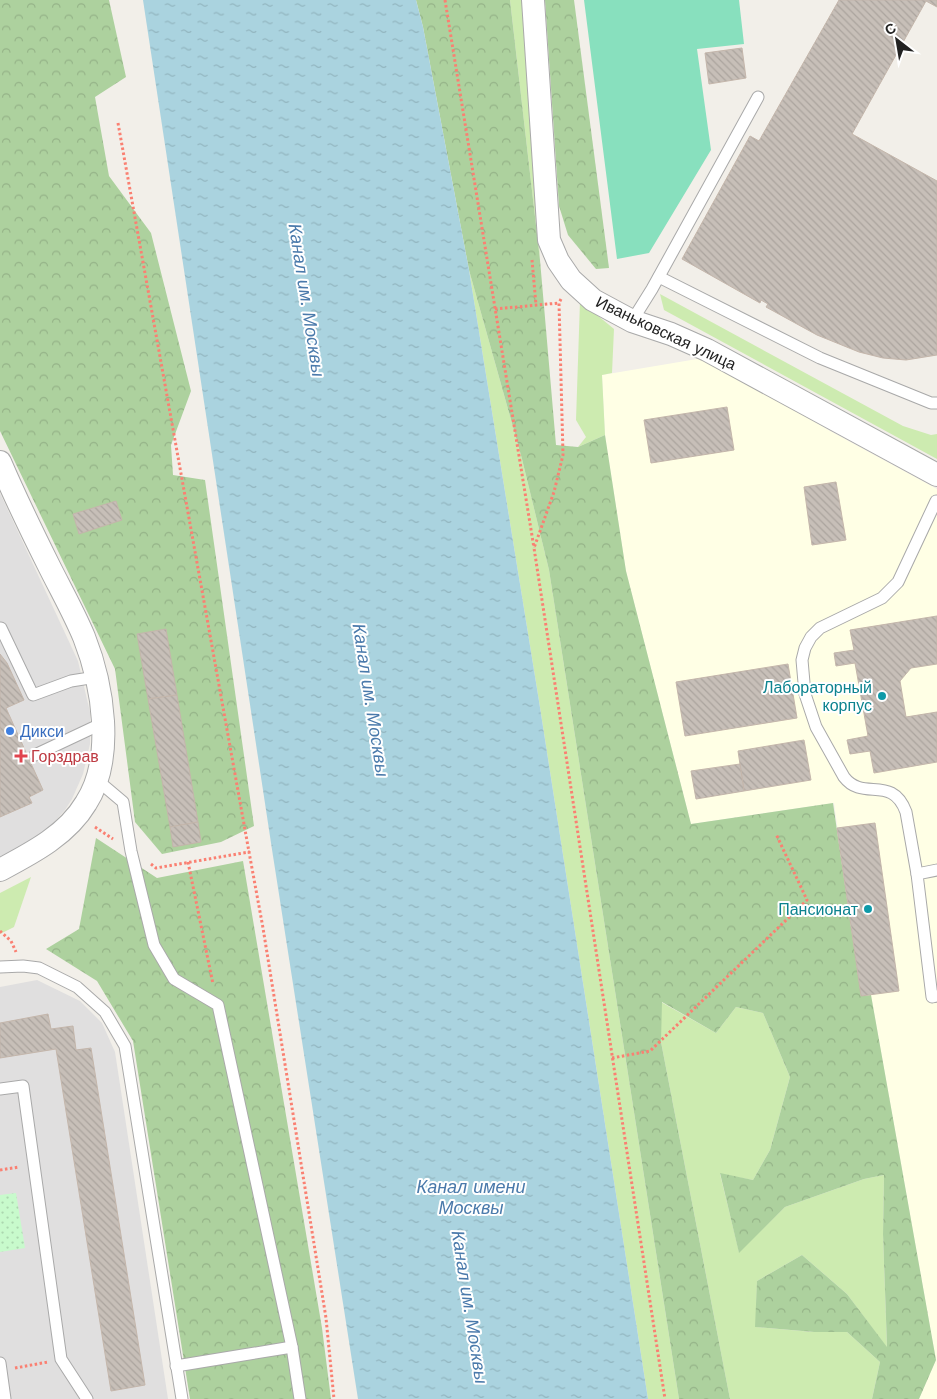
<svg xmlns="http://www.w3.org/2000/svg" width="937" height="1399" viewBox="0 0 937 1399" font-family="'Work Sans',sans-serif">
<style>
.residential{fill:#e0dfdf}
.education{fill:#ffffe5}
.grass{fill:#cdebb0}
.forest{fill:url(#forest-crowns)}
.park{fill:url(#park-dots)}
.pitch{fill:#88e0be}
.water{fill:url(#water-ripples)}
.building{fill:url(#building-back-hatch);stroke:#c4b6ab}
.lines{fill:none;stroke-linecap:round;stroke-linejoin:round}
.lane-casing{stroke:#a9a9a9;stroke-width:13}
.street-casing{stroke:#a9a9a9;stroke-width:24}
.path{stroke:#fa8072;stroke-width:3;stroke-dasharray:2.5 2.5;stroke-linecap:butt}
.lane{stroke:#fff;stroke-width:11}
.street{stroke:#fff;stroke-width:22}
.culture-dot{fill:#0f9aa8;stroke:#fff;stroke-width:2}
.shop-dot{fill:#3f7fe0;stroke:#fff;stroke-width:2}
.health-dot{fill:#e0444e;stroke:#fff;stroke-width:2}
.labels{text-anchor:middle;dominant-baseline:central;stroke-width:4;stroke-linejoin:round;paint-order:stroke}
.street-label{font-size:16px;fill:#222;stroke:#fff}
.culture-label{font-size:16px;fill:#0d838f;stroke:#fff;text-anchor:end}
.shop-label{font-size:16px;fill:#366cbe;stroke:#fff;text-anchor:start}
.health-label{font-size:16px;fill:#be3a42;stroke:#fff;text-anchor:start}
.water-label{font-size:18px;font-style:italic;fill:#4a7aab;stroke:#fff}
</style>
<defs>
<pattern id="forest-crowns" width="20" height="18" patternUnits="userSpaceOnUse" patternTransform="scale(1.25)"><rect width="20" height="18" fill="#add19e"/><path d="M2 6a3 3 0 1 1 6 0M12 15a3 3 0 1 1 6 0" fill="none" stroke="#95b388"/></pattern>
<pattern id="park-dots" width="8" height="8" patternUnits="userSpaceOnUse" patternTransform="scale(1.25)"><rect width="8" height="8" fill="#c8facc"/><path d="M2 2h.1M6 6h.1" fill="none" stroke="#acd6af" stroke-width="1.8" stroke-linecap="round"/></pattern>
<pattern id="water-ripples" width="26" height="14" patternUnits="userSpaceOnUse" patternTransform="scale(1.25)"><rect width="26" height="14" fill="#aad3df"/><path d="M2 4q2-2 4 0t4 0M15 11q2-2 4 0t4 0" fill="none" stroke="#92b5bf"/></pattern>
<pattern id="building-back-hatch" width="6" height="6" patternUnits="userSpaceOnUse" patternTransform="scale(1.25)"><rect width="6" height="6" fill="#c7bfb8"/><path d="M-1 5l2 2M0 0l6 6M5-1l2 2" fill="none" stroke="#aba49e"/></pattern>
</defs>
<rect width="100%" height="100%" fill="#f2efe9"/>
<g class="residential">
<path d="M 0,493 L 78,661 L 90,712 L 90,744 L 83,774 L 72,799 L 65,810 L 45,832 L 0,859 Z"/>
<path d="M 37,980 L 80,1001 L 102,1023 L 115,1052 L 168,1399 L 0,1399 L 0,987 Z"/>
</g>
<path class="education" d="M 709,357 L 830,431 L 937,489 L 937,1399 L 919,1399 L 936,1360 L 871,995 L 861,996 L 834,803 L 691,824 L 626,571 L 605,435 L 602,375 Z"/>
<g class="grass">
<path d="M 510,0 L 525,0 L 540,260 Z"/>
<path d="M 469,270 L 522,459 L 549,570 L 679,1399 L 648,1399 L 539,701 Z"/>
<path d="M 660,294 L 903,426 L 931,435 L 937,434 L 937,459 L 664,310 Z"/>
<path d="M 580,301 L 614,329 L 612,373 L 602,375 L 605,435 L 578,447 L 586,437 L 576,420 Z"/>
<path d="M 31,877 L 14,927 L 0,934 L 0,893 Z"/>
<path d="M 661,1002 L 716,1033 L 736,1007 L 763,1013 L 790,1077 L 770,1150 L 753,1180 L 720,1174 L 739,1252 L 785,1207 L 864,1179 L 884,1175 L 883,1234 L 887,1348 L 847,1294 L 802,1255 L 757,1281 L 756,1327 L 813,1332 L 847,1332 L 880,1362 L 872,1399 L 730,1399 L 661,1042 Z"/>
</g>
<g class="forest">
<path d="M 0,0 L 109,0 L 126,77 L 95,97 L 109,176 L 151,233 L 191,391 L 171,445 L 173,475 L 205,480 L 254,826 L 221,842 L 162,854 L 135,822 L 115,669 L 0,431 Z"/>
<path d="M 416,0 L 510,0 L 540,260 L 556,445 L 578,447 L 605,435 L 626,571 L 691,824 L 833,803 L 861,996 L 871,995 L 936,1360 L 919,1399 L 872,1399 L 880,1362 L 847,1332 L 814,1332 L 755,1327 L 757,1281 L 802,1255 L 847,1294 L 887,1347 L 883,1234 L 884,1175 L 864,1179 L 785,1207 L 739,1253 L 720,1173 L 753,1180 L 770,1150 L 790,1077 L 763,1013 L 736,1007 L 716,1033 L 662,1002 L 661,1042 L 730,1399 L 679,1399 L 549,570 L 522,459 L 469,270 L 423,27 Z"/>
<path d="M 545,0 L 574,0 L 609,268 L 596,269 L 568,235 L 559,206 Z"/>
<path d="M 96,838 L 157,878 L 243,861 L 322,1328 L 331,1399 L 190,1399 L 133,1041 L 97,981 L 46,949 L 79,929 Z"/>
</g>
<path class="park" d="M 16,1193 L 25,1248 L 0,1252 L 0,1195 Z"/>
<path class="pitch" d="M 584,0 L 739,0 L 744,44 L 697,49 L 711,150 L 649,253 L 617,259 Z"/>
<path class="water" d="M 143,0 L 416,0 L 423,27 L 469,270 L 539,701 L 648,1399 L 358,1399 L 273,856 Z"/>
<g class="building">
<path d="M 839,0 L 937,0 L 937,7 L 926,1 L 852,134 L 937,181 L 937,355 L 906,360 L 883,358 L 859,352 L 817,335 L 766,307 L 768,304 L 761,300 L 760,303 L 682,259 L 750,136 L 759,141 Z"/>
<path d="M 742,48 L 746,78 L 709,84 L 705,53 Z"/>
<path d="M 727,407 L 734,450 L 651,463 L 644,420 Z"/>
<path d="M 836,482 L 846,540 L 812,545 L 804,487 Z"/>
<path d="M 116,501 L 122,520 L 79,534 L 73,514 Z"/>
<path d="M 937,616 L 937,664 L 911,668 L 900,681 L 906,717 L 937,712 L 937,762 L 874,773 L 870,751 L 850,754 L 847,740 L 868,736 L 855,663 L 836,666 L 834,653 L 854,650 L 850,630 Z"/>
<path d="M 166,629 L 177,695 L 148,699 L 137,634 Z"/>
<path d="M 0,654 L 7,663 L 24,700 L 6,708 L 43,790 L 29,797 L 32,803 L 0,817 Z"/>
<path d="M 788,664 L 797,718 L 685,736 L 676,682 Z"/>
<path d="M 177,695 L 198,822 L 170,827 L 148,699 Z"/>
<path d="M 804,740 L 811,780 L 744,791 L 738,751 Z"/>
<path d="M 740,764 L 744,791 L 696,799 L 691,771 Z"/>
<path d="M 198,822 L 201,842 L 173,847 L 170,827 Z"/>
<path d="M 875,823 L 899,991 L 861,996 L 837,828 Z"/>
<path d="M 48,1014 L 51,1029 L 73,1026 L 76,1050 L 91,1048 L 145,1385 L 111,1391 L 56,1049 L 0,1058 L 0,1023 Z"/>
</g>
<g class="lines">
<defs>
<g id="lane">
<path d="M 659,277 L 820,358 L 931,403 L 937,403"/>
<path d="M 632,321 L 652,289 L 758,97"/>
<path d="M 0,629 L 1,628 L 33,695 L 71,681 L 96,677"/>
<path d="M 35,755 L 103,723"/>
<path d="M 97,780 L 123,802 L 131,851 L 154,945 L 174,979 L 218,1005 L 292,1347 L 300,1399"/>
<path d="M 937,870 L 917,874 L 932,997 L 937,996"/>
<path d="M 917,874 L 906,812 C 892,774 863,802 844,777 L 816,727 L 805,694 L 802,660 L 805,648 L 811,637 L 820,628 L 882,598 L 898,582 L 936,501"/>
<path d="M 0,967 L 23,966 L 39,968 L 77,987 L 105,1012 L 125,1046 L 182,1399"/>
<path d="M 0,1089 L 23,1086 L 61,1359 L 87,1399"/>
<path d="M 0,1363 L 5,1399"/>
<path d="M 176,1366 L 292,1347"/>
</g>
<g id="street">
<path d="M 533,0 L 549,240 L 558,261 L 571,280 L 593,300 L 632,321 L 671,334 L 707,350 L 937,475"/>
<path d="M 0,462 C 15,497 32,532 49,566 C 61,590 74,613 84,637 C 103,685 115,758 86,803 C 67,835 32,853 0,870"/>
</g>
</defs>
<use href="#lane" class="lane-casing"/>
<use href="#street" class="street-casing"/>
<g class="path">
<path d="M 445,0 L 534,548"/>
<path d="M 118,123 L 249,852"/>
<path d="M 532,260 L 536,305"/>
<path d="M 561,299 L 559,303 L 563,455 L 554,492 L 534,548 L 665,1399"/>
<path d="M 495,309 L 559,303"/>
<path d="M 95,827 L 113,839"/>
<path d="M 188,862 L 213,984"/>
<path d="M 151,864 L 156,868 L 249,852 L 263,928 L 326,1318 L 334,1399"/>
<path d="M 0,931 L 11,941 L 16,952"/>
<path d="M 612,1058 L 650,1051 L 807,900 L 776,834"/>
<path d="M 0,1170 L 19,1167"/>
<path d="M 15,1368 L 48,1362"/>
</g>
<use href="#lane" class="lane"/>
<use href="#street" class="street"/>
</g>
<g class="culture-dot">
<circle cx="882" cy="696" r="5"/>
<circle cx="868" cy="909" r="5"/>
</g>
<circle class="shop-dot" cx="10" cy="731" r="5"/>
<path class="health-dot" d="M18.5 748.5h5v5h5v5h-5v5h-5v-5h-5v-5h5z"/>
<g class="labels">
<g class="street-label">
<text transform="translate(666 333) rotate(25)">Иваньковская улица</text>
</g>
<g class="culture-label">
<text x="872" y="687">Лабораторный<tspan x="872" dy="18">корпус</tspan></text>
<text x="858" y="909">Пансионат</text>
</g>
<g class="shop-label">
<text x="20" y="731">Дикси</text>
</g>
<g class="health-label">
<text x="31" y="756">Горздрав</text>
</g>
<g class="water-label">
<text transform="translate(307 300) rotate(81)">Канал им. Москвы</text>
<text transform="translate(371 700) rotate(81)">Канал им. Москвы</text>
<text x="471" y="1186">Канал имени<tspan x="471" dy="21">Москвы</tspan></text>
<text transform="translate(470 1307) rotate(81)">Канал им. Москвы</text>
</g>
</g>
<g transform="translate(897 40) rotate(329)" stroke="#ffffff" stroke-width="4" paint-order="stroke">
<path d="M0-4L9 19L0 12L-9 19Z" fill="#222222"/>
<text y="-8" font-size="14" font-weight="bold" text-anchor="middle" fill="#222222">С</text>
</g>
</svg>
